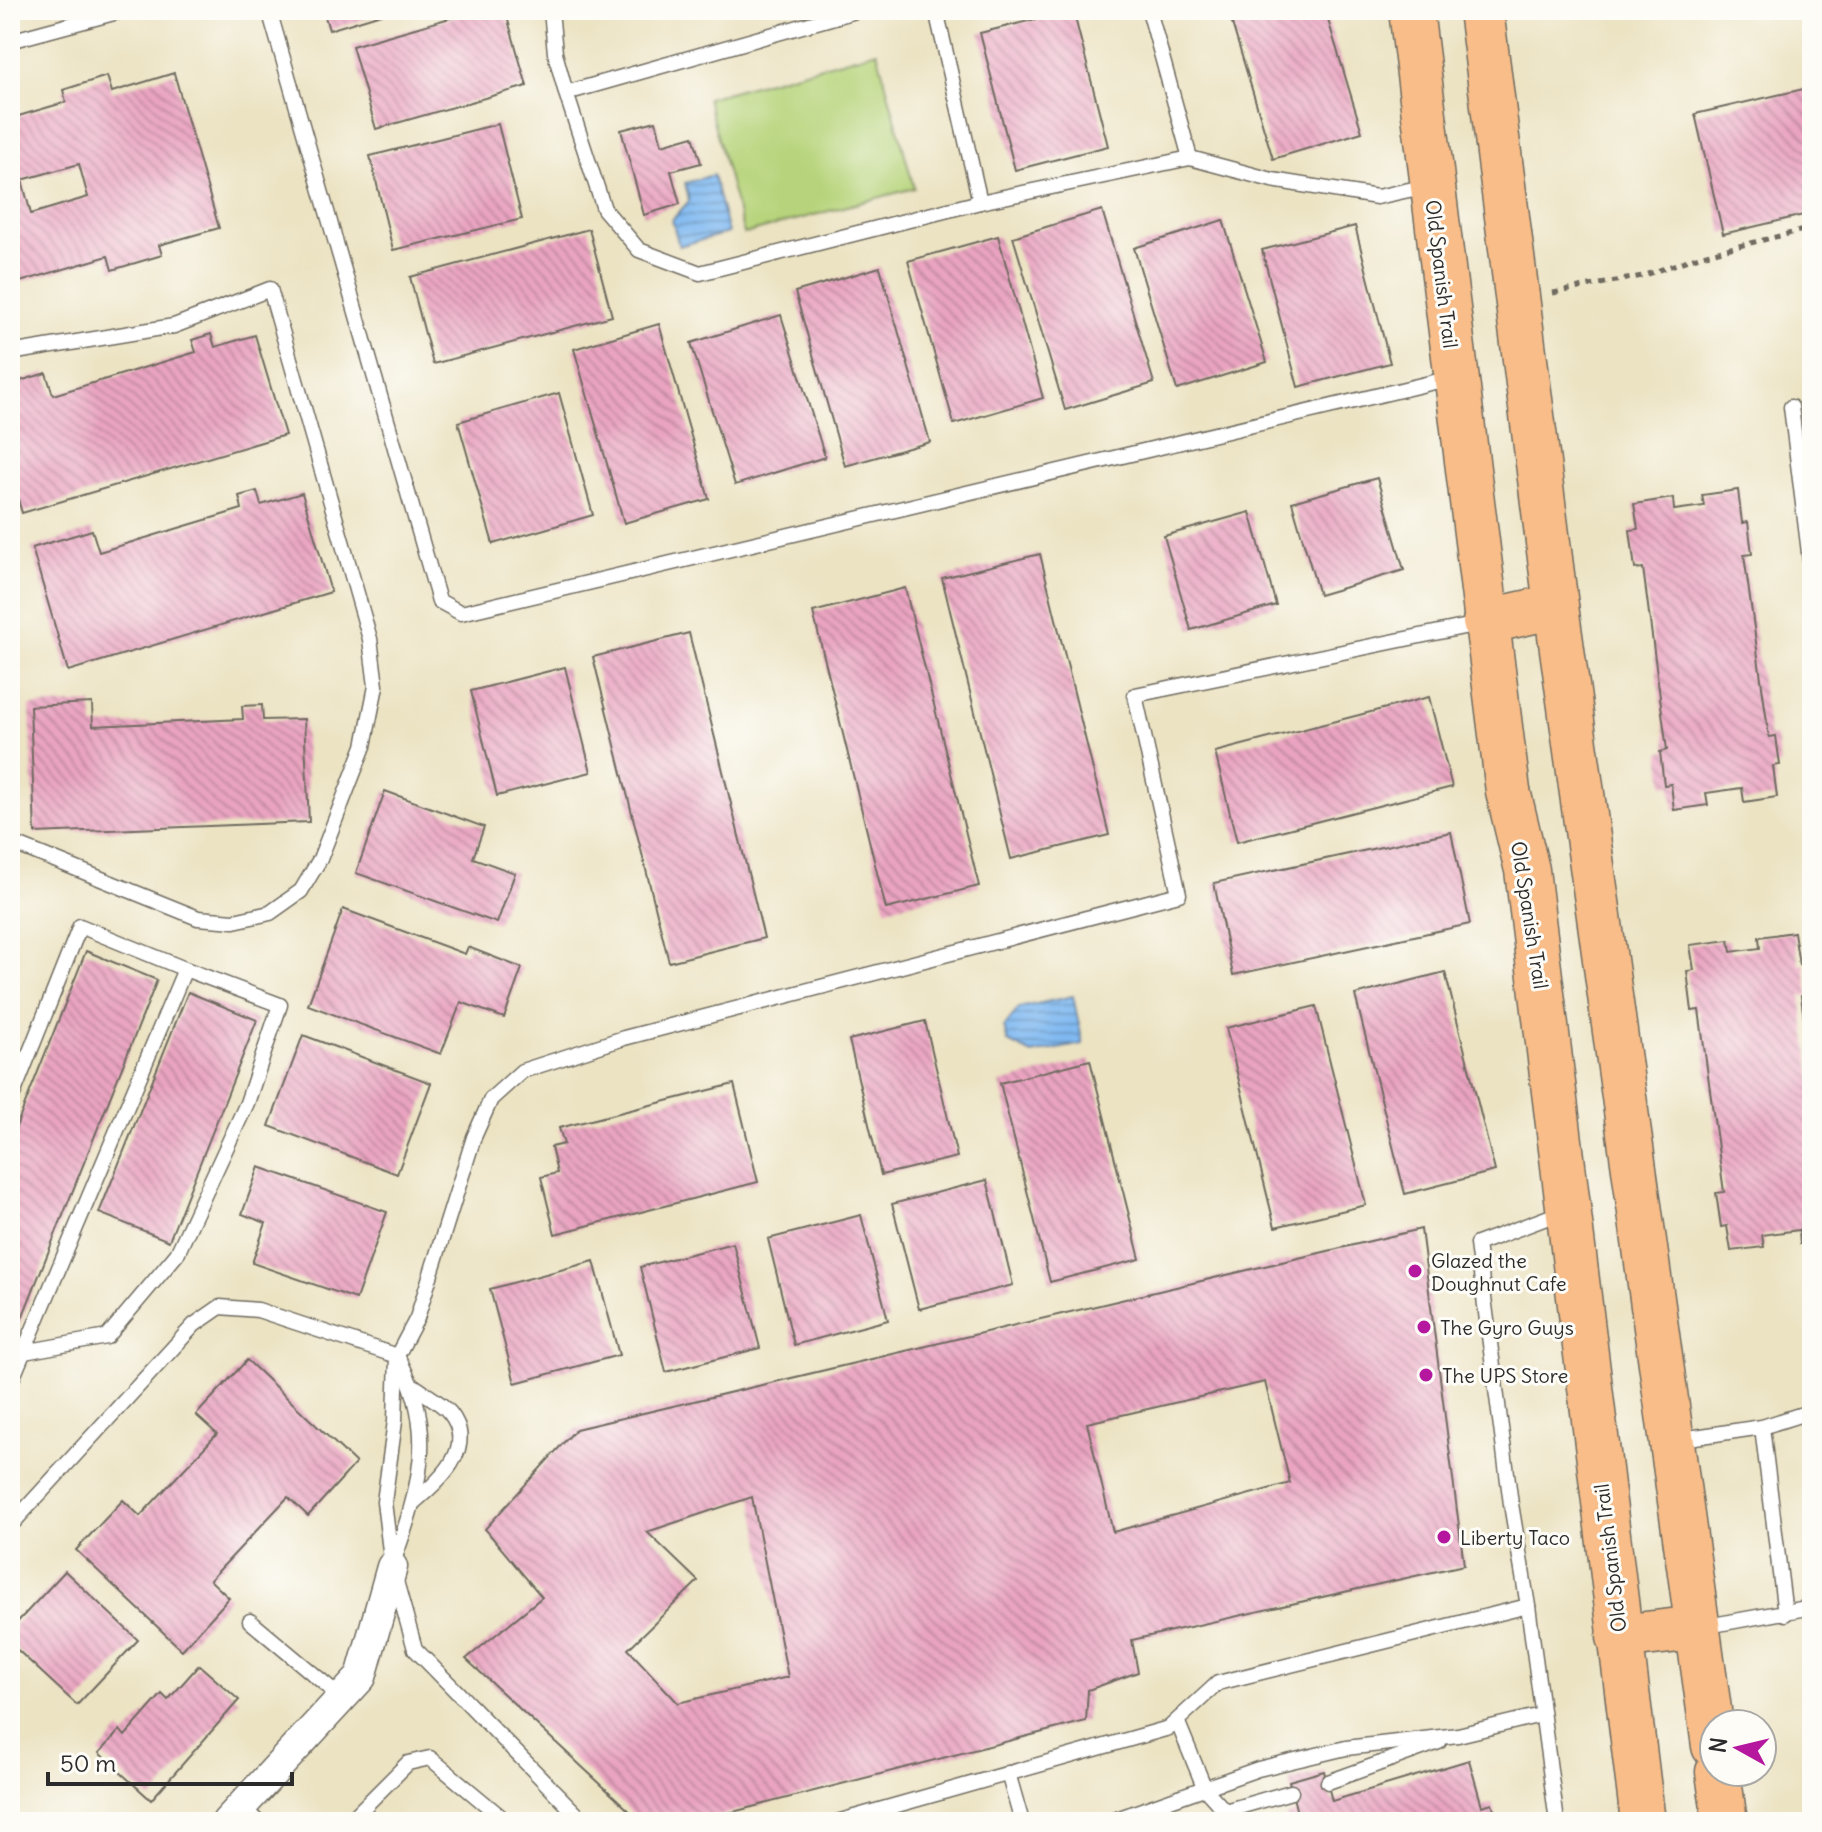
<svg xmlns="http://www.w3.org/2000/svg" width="1822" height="1832" viewBox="0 0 1822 1832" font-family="Delius,sans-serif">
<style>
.pitch{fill:#b7d47b;stroke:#718053;stroke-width:2}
.water{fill:url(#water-rules);stroke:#56728e;stroke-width:2}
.building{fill:url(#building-back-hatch);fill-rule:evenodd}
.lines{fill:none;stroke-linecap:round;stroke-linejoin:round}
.lane-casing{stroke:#6f6b60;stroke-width:17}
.street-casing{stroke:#6f6b60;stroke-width:33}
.primary-casing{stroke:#6f6b60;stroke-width:47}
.path{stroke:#6f6b60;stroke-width:5;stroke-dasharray:6 6;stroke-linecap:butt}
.lane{stroke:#fff;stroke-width:14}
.street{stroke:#fff;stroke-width:30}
.primary{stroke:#f8bd88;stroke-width:44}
.poi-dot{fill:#b5179e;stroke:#fdfcf7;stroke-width:3}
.labels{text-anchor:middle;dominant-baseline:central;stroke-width:6;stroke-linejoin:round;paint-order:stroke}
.street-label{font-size:20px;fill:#2b2b2b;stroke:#fdfcf7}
.poi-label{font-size:20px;fill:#2b2b2b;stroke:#fdfcf7;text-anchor:start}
</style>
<defs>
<pattern id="water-rules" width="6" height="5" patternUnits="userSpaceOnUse" patternTransform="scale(2)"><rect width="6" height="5" fill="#80b9f1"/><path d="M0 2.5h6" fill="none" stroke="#6997c3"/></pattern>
<pattern id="building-back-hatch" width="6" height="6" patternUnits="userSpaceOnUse" patternTransform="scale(2)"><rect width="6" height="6" fill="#eaa4c1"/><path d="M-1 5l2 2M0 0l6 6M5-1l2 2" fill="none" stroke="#be869d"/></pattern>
</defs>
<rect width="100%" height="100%" fill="#fdfcf7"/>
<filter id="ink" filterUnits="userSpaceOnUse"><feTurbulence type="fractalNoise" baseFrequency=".0125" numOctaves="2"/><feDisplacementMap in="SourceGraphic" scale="16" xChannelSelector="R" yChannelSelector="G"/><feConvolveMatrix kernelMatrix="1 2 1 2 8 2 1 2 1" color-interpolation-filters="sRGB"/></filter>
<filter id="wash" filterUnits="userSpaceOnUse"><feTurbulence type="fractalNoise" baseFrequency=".006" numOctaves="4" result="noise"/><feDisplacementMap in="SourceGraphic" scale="32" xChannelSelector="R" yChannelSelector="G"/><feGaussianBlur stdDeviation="1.8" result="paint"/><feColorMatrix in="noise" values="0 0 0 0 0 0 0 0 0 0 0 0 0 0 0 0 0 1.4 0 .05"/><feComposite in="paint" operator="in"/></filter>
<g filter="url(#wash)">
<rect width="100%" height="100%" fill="#ece3c3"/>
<path class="pitch" d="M 877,51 L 914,188 L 744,234 L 707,98 Z"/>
<g class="water">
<path d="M 713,175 L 728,233 L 679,246 L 672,220 L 689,201 L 685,183 Z"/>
<path d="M 1073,996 L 1083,1044 L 1032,1054 L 1008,1042 L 1004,1027 L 1019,1008 Z"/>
</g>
<g id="blocks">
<g class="building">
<path d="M 323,10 L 391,10 L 391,11 L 329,30 Z"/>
<path d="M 478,10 L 505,10 L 527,86 L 376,129 L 352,46 Z"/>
<path d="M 1073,10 L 1108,146 L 1015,170 L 980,33 Z"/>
<path d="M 1228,10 L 1325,10 L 1362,132 L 1273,159 Z"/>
<path d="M 174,73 L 219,228 L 159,245 L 162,255 L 112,270 L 108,256 L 10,285 L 10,104 L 15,117 L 66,102 L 63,90 L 107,76 L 112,92 ZM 79,164 L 88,197 L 31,214 L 22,180 Z"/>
<path d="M 1812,87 L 1812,213 L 1723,234 L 1695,114 Z"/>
<path d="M 656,121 L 662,145 L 693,136 L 701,163 L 671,171 L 680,204 L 644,215 L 621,130 Z"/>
<path d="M 498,124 L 522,219 L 393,250 L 370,156 Z"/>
<path d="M 1102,210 L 1154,383 L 1065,410 L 1013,237 Z"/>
<path d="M 1223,220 L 1267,362 L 1177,390 L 1134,248 Z"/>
<path d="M 1355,226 L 1390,363 L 1298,387 L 1262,250 Z"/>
<path d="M 589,229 L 612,316 L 433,364 L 410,277 Z"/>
<path d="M 998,236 L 1043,398 L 954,424 L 908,261 Z"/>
<path d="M 880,267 L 930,442 L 845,466 L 795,292 Z"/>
<path d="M 781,315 L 825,457 L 735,485 L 691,343 Z"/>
<path d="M 659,324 L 709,499 L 624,523 L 574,349 Z"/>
<path d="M 211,334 L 215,347 L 255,335 L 285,435 L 22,513 L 10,473 L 10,384 L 46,373 L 53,395 L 196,352 L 192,340 Z"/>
<path d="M 559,393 L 593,515 L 493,544 L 458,422 Z"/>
<path d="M 1377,478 L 1404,570 L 1319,595 L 1292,502 Z"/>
<path d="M 1738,490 L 1742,523 L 1748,522 L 1752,554 L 1744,555 L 1769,737 L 1776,736 L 1780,765 L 1773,766 L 1777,797 L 1744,802 L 1742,788 L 1706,793 L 1708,805 L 1674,810 L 1671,784 L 1664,785 L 1660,752 L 1667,750 L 1643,568 L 1635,569 L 1630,530 L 1638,529 L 1634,504 L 1673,498 L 1674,510 L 1704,506 L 1702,495 Z"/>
<path d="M 257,491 L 261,505 L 302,493 L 331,592 L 68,671 L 32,548 L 92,530 L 99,552 L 242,509 L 239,496 Z"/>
<path d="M 1250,512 L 1276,605 L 1191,630 L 1164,536 Z"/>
<path d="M 1040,554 L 1109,835 L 1011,859 L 942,578 Z"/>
<path d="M 905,588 L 979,886 L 886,909 L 813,612 Z"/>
<path d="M 689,633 L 764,938 L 669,962 L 593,657 Z"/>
<path d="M 565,667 L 591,772 L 497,796 L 471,691 Z"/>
<path d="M 1429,697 L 1452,787 L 1237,842 L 1215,752 Z"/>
<path d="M 92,703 L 93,726 L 243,719 L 242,706 L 262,705 L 263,720 L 304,719 L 309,822 L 35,833 L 30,706 Z"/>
<path d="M 385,791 L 484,827 L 473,858 L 515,873 L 497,923 L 356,873 Z"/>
<path d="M 1451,832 L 1470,924 L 1233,975 L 1214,883 Z"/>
<path d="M 343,909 L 465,954 L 468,947 L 522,968 L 504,1018 L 461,1002 L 441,1054 L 308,1005 Z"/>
<path d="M 1794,932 L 1799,965 L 1804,964 L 1809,995 L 1801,996 L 1812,1080 L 1812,1242 L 1800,1244 L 1799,1230 L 1762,1235 L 1764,1247 L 1731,1251 L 1727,1226 L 1721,1227 L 1716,1193 L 1724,1192 L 1699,1010 L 1692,1011 L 1687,971 L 1694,970 L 1690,945 L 1729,940 L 1731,952 L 1760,948 L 1759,937 Z"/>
<path d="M 86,951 L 157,980 L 10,1348 L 10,1142 Z"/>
<path d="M 1445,972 L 1495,1171 L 1405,1194 L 1355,995 Z"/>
<path d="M 188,992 L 257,1020 L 169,1241 L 99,1213 Z"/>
<path d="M 1316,1006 L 1366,1205 L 1275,1227 L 1226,1028 Z"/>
<path d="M 925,1021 L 957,1157 L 881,1175 L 849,1040 Z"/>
<path d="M 303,1035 L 431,1083 L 397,1174 L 269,1126 Z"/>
<path d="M 1090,1060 L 1140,1259 L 1050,1282 L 1000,1083 Z"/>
<path d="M 734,1084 L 758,1182 L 555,1234 L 541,1177 L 557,1173 L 551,1147 L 564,1144 L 559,1128 Z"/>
<path d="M 259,1167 L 387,1212 L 356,1299 L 252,1263 L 266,1223 L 242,1214 Z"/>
<path d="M 987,1180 L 1013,1285 L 919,1309 L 892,1204 Z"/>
<path d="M 861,1215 L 888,1320 L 794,1345 L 768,1239 Z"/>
<path d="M 1421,1229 L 1464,1565 L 1132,1640 L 1138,1672 L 1088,1690 L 1086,1721 L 694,1822 L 656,1822 L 635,1816 L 466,1659 L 542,1597 L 485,1529 L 576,1429 ZM 1265,1382 L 1290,1483 L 1113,1532 L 1087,1423 ZM 752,1497 L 788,1677 L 678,1703 L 628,1649 L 698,1581 L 647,1532 Z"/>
<path d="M 733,1243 L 760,1348 L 666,1372 L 640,1267 Z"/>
<path d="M 594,1261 L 619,1355 L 515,1383 L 490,1289 Z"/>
<path d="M 247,1360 L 356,1463 L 308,1516 L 288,1497 L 210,1580 L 229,1598 L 182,1650 L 76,1550 L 123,1500 L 140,1516 L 217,1434 L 196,1415 Z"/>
<path d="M 65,1571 L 138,1640 L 77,1705 L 10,1643 L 10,1630 Z"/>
<path d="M 199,1665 L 239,1700 L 151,1800 L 99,1753 L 120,1730 L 125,1736 L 162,1694 L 168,1700 Z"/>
<path d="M 1469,1760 L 1482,1806 L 1492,1803 L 1498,1822 L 1287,1822 L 1285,1817 L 1297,1813 L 1289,1781 L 1324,1771 L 1332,1801 Z"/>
</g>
</g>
</g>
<g filter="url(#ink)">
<use href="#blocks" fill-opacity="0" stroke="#6f6b60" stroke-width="2"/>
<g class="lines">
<defs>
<g id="lane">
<path d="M 269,10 L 439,601 L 461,613 L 1451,378"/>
<path d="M 551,10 L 555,53 L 566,93"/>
<path d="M 859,10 L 566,93 L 604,209 L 639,250 L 700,273 L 980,202 L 1190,158 L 1272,180 L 1377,197 L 1427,186"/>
<path d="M 936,10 L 980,202"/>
<path d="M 1149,10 L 1190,158"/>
<path d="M 10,41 L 125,10"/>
<path d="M 10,353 L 174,326 L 270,289 L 370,639 L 376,686 L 364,746 L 320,859 L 301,891 L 270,913 L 234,921 L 198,918 L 10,842"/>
<path d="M 1791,407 L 1812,577"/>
<path d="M 10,1102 L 80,926 L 185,969 L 10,1384"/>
<path d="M 24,1352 L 107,1337 L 177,1254 L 247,1103 L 280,1005 L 185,969"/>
<path d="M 414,1386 C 424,1394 441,1402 450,1413 C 478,1448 438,1482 414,1502"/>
<path d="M 1675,1440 L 1762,1427"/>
<path d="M 10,1526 L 194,1325 L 220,1307 L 258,1310 L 397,1356 C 439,1429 419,1489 393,1563"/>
<path d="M 1528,1606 L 1557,1822"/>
<path d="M 1785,1614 L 1762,1427 L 1812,1411"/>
<path d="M 250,1621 L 342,1698"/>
<path d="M 1702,1627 L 1812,1607"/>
<path d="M 1178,1723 L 1205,1789 L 1225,1811 L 1229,1822"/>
<path d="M 1008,1773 L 1022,1822"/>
<path d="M 1328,1782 L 1439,1742"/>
<path d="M 241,1806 L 258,1822"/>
<path d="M 1225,1811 L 1291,1792"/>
<path d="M 349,1822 L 408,1763 L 430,1758 L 507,1822"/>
<path d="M 584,1822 L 415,1649 L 392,1567 L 384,1502 L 395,1421 L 397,1356 L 417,1318 L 474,1137 L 491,1099 L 522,1071 L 624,1038 L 1179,894 L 1135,695 L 1483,623"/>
<path d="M 837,1822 L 1169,1728 L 1218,1683 L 1528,1606 L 1511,1504 L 1477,1244 L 1565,1211"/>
<path d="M 1108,1822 L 1258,1769 L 1346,1748 L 1458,1735 L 1541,1715"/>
</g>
<path id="street" d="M 227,1822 L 361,1677 L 392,1567"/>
<g id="primary">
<path d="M 1411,10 L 1508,791 L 1527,870 L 1643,1822"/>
<path d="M 1481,10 L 1556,606 L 1714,1746"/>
<path d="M 1485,622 L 1556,606"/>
<path d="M 1619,1637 L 1697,1628"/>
<path d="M 1718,1772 L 1725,1822"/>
</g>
</defs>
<use href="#lane" class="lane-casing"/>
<use href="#street" class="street-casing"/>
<use href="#primary" class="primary-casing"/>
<path class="path" d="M 1553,293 L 1642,276 L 1702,255 L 1812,228"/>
<use href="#lane" class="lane"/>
<use href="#street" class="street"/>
<use href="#primary" class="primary"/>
</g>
</g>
<g class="poi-dot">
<circle cx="1415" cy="1271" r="8"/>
<circle cx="1424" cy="1327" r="8"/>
<circle cx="1426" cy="1375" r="8"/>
<circle cx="1444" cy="1537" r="8"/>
</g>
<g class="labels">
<g class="street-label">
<text transform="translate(1442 274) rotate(83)">Old Spanish Trail</text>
<text transform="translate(1530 915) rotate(81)">Old Spanish Trail</text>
<text transform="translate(1610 1558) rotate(-97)">Old Spanish Trail</text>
</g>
<g class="poi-label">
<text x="1431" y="1260">Glazed the<tspan x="1431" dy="23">Doughnut Cafe</tspan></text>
<text x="1440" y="1327">The Gyro Guys</text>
<text x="1442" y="1375">The UPS Store</text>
<text x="1460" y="1537">Liberty Taco</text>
</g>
</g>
<rect width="1822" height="1832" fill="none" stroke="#fdfcf7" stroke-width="40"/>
<g transform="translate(1738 1748) rotate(278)"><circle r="38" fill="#fdfcf7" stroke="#a9a8a5" stroke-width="2"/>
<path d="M0-6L14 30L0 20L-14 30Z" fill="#b5179e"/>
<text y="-12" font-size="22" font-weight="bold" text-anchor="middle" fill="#2b2b2b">N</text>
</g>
<path d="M48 1772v12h244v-12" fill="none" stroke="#2b2b2b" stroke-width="4"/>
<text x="60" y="1772" font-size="24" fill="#2b2b2b" stroke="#fdfcf7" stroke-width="6" paint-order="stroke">50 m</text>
</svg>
